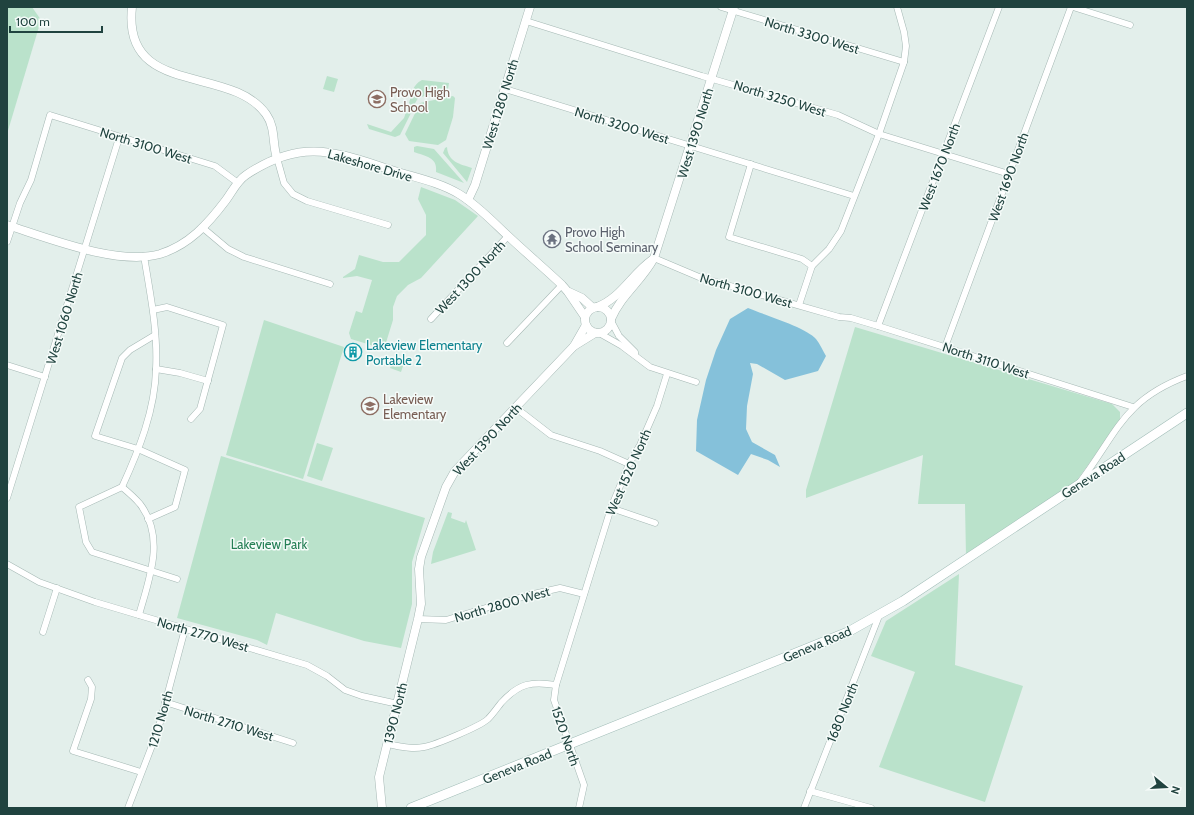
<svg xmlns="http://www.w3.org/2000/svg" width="1194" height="815" viewBox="0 0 1194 815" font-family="Cabin,sans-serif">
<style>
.green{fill:#bae2cb}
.water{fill:#85c1da}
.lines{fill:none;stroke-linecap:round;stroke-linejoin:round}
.minor-casing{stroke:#a5b8b4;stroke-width:7}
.tertiary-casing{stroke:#a5b8b4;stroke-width:9}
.secondary-casing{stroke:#a0bcb7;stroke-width:10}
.minor{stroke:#fff;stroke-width:6}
.tertiary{stroke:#fff;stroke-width:8}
.secondary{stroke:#fff;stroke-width:9}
.labels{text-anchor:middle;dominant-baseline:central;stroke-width:3;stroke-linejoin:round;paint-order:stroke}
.street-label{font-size:13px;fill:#20433f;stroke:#f5fbf9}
.education-label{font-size:13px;fill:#785e54;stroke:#f5fbf9;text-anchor:start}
.worship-label{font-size:13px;fill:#5b616d;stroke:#f5fbf9;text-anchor:start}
.culture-label{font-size:13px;fill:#0d838f;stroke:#f5fbf9;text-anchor:start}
.park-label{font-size:13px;fill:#257f55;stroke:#f5fbf9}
</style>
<rect width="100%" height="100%" fill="#e3efeb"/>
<g class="green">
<path d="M 7,7 L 32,7 L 41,20 L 7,134 Z"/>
<path d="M 327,76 L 338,79 L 334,92 L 323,89 Z"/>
<path d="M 422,80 L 449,83 L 448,89 L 418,98 L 413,107 L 409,103 C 412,94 412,85 422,80 Z"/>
<path d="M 453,96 L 455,98 L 453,117 L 446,140 L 438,145 L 409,141 L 405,134 L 420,103 Z"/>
<path d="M 408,106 L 412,111 L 400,135 L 395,137 L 369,129 L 367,124 L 391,132 L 404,118 Z"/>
<path d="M 417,146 L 434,149 L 464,183 L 436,172 C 438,157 425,156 414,152 L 414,147 Z"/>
<path d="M 447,147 C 448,162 460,164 472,168 L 467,182 L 443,153 L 445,148 Z"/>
<path d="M 421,187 L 455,200 L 478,216 L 421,278 L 408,285 L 397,296 L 393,307 L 393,320 L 384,349 L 351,339 L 349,333 L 356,311 L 362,313 L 372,280 L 357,276 L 343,278 L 343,277 L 355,269 L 359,255 L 383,262 L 399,262 L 426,235 L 426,215 L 418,199 Z"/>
<path d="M 264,320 L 344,347 L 303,479 L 226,455 Z"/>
<path d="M 855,327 L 1112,404 L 1120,412 L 1120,420 L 1075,483 L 966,556 L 965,504 L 918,504 L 923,455 L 806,498 L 806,490 Z"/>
<path d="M 393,359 L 404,363 L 401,372 L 390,368 Z"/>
<path d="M 317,443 L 333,448 L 322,481 L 307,476 Z"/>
<path d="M 221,456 L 425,518 L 412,562 L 412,604 L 401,648 L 364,641 L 276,613 L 267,645 L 257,640 L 177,618 Z"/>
<path d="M 448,512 L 452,513 L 451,518 L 465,523 L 466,520 L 476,550 L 431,564 L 433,552 Z"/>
<path d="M 959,574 L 955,665 L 1023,686 L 985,802 L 879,767 L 915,672 L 871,656 L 886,621 Z"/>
</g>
<path class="water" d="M 748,308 C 764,315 806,327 816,339 C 820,344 823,351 826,356 L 818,371 L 785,380 L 757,364 L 750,363 L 753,374 L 747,406 L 746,429 L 752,442 L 775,455 L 780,467 L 768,460 L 751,454 L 738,475 L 696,451 L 697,420 L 706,380 L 716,350 L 730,319 Z"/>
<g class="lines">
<defs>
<g id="minor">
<path d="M 721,7 L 904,62"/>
<path d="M 1073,7 L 1130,25"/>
<path d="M 526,21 L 702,76 L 838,115 L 879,134 L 1009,174"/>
<path d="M 505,89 L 854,196"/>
<path d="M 277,158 L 284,183 L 293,194 L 307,201 L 388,225"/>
<path d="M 751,164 L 729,237 L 802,259 L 812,266"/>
<path d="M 203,228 L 228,249 L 244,257 L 330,284"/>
<path d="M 7,242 L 20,203 L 31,180 L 50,115 L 215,166 L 238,183"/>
<path d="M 144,256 C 150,293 158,331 156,369 C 155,410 139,450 122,487 L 79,507 L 86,542 L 92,552 L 177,579"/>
<path d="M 654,258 L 699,277 L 839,317 L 851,318 L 878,326 L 1133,407"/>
<path d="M 799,305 L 812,266 L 829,249 L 841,231 L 879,134 L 904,62 L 906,46 L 904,32 L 897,7"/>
<path d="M 153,310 L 167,307 L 223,325 L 200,409 L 191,419"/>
<path d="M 431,319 L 508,236"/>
<path d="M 611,321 L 619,336 L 635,352 L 635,355"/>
<path d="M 878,326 L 999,7"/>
<path d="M 599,333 L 622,346 L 650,367 L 696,382"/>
<path d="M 507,343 L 562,285"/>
<path d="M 945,347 L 1071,7"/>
<path d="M 7,365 L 45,377"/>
<path d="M 156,369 L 180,373 L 208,381"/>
<path d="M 516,408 L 551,435 L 600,451 L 629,464"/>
<path d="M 1080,482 C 1118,432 1123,400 1187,376"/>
<path d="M 122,487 C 128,492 135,498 140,504 C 166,538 149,579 139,615"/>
<path d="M 7,498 L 119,138"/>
<path d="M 611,508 L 655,523"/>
<path d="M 148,519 L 175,507 L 185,470 L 138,449 L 95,436 L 122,358 L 130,350 L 155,335"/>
<path d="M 7,564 L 39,582 L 95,602 L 307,665 L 327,676 L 345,690 L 362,696 L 398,704"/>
<path d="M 418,619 L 446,620 L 529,595 L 560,588 L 584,594"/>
<path d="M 43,632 L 57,588"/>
<path d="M 88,680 L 92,687 L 91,699 L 73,751 L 141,772"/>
<path d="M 165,702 L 293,743"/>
<path d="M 387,744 C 399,746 411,750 424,747 C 435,745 479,727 488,719 C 493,714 497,708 501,703 C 519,683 532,681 556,685"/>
<path d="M 810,791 L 871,808"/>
<path d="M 128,808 L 158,730 L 185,629"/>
<path d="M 579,808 L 584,785 L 554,700 L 556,685 L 611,508 L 629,464 L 640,445 L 657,406 L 667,374"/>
<path d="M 804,808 L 879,616"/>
</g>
<g id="tertiary">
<path d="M 132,7 C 122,98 230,64 266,114 C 276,128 272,144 277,158"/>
<path d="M 468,200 L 475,185 L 530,7"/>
<path d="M 7,225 C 48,238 118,266 160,254 C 189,245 208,224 226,200 C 232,192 237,181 246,175 C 304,136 337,153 398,172 C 418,178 441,183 459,194 C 477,205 491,220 507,235 C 525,252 544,268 562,285 L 568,292 L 585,317"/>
<path d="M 569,292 L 582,298 L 593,308"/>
<circle cx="598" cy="320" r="13"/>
<path d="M 597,307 C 621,298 632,274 652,260"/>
<path d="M 611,319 C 621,295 642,281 654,258 L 734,7"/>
<path d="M 574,346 L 595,333"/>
<path d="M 382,808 L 379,777 L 418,619 L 421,604 L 419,569 L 421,557 L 446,487 L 455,471 L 574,346 L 586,325"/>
</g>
<path id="secondary" d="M 411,808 L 848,632 L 903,601 L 1187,413"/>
</defs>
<use href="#minor" class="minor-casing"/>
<use href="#tertiary" class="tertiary-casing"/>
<use href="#secondary" class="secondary-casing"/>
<use href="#minor" class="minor"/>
<use href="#tertiary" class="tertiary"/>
<use href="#secondary" class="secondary"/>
</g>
<defs>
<symbol id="school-ring" viewBox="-11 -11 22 22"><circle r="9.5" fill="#f5fbf9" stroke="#8d6e63" stroke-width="1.5"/><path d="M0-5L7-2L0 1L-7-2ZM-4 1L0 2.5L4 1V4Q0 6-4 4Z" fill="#8d6e63"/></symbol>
<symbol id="temple-ring" viewBox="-11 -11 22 22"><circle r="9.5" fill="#f5fbf9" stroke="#6b7280" stroke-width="1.5"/><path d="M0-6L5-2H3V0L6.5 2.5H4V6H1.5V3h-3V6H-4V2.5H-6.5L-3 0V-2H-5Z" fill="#6b7280"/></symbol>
<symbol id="building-ring" viewBox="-11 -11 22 22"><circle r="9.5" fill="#f5fbf9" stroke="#0f9aa8" stroke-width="1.5"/><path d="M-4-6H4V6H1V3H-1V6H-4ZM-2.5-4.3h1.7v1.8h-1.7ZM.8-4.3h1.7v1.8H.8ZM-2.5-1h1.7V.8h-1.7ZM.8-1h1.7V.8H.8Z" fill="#0f9aa8"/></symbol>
</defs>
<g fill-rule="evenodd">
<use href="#school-ring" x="367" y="89" width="20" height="20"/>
<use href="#temple-ring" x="542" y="229" width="20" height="20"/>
<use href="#building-ring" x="343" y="342" width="20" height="20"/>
<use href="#school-ring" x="360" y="396" width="20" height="20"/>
</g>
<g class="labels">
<g class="street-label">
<text transform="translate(812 35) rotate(17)">North 3300 West</text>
<text transform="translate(780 98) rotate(17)">North 3250 West</text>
<text transform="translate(500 104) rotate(-73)">West 1280 North</text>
<text transform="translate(622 125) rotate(17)">North 3200 West</text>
<text transform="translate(695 133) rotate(-73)">West 1390 North</text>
<text transform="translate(146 145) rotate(17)">North 3100 West</text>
<text transform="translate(370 165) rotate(16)">Lakeshore Drive</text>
<text transform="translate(939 167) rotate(-69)">West 1670 North</text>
<text transform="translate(1008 177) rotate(-70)">West 1690 North</text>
<text transform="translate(470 277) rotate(-47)">West 1300 North</text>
<text transform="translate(746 290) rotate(16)">North 3100 West</text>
<text transform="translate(64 318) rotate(-73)">West 1060 North</text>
<text transform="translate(986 360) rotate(18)">North 3110 West</text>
<text transform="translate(487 439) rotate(-47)">West 1390 North</text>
<text transform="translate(628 472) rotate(-66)">West 1520 North</text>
<text transform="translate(1093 475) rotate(-33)">Geneva Road</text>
<text transform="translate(502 604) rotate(-16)">North 2800 West</text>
<text transform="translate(203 634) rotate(16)">North 2770 West</text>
<text transform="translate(817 644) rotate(-23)">Geneva Road</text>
<text transform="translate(842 712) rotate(-68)">1680 North</text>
<text transform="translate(395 713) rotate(-76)">1390 North</text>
<text transform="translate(160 719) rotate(-74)">1210 North</text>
<text transform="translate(229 723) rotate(17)">North 2710 West</text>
<text transform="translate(566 736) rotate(71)">1520 North</text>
<text transform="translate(517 766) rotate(-22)">Geneva Road</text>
</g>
<g class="education-label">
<text x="390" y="92">Provo High<tspan x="390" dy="15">School</tspan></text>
<text x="383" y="399">Lakeview<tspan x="383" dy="15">Elementary</tspan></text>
</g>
<g class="worship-label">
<text x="565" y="232">Provo High<tspan x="565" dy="15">School Seminary</tspan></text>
</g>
<g class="culture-label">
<text x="366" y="345">Lakeview Elementary<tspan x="366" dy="15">Portable 2</tspan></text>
</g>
<g class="park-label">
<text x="269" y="544">Lakeview Park</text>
</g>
</g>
<rect width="1194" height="815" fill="none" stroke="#20433f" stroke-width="16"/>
<g transform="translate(1166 787) rotate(108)" stroke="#f5fbf9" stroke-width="3" paint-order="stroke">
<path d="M0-3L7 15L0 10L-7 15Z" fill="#20433f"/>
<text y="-6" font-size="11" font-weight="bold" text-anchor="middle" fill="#20433f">N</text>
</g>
<path d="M10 26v6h92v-6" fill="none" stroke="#20433f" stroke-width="2"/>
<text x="16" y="26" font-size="12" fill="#20433f" stroke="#f5fbf9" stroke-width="3" paint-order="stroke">100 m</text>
</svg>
